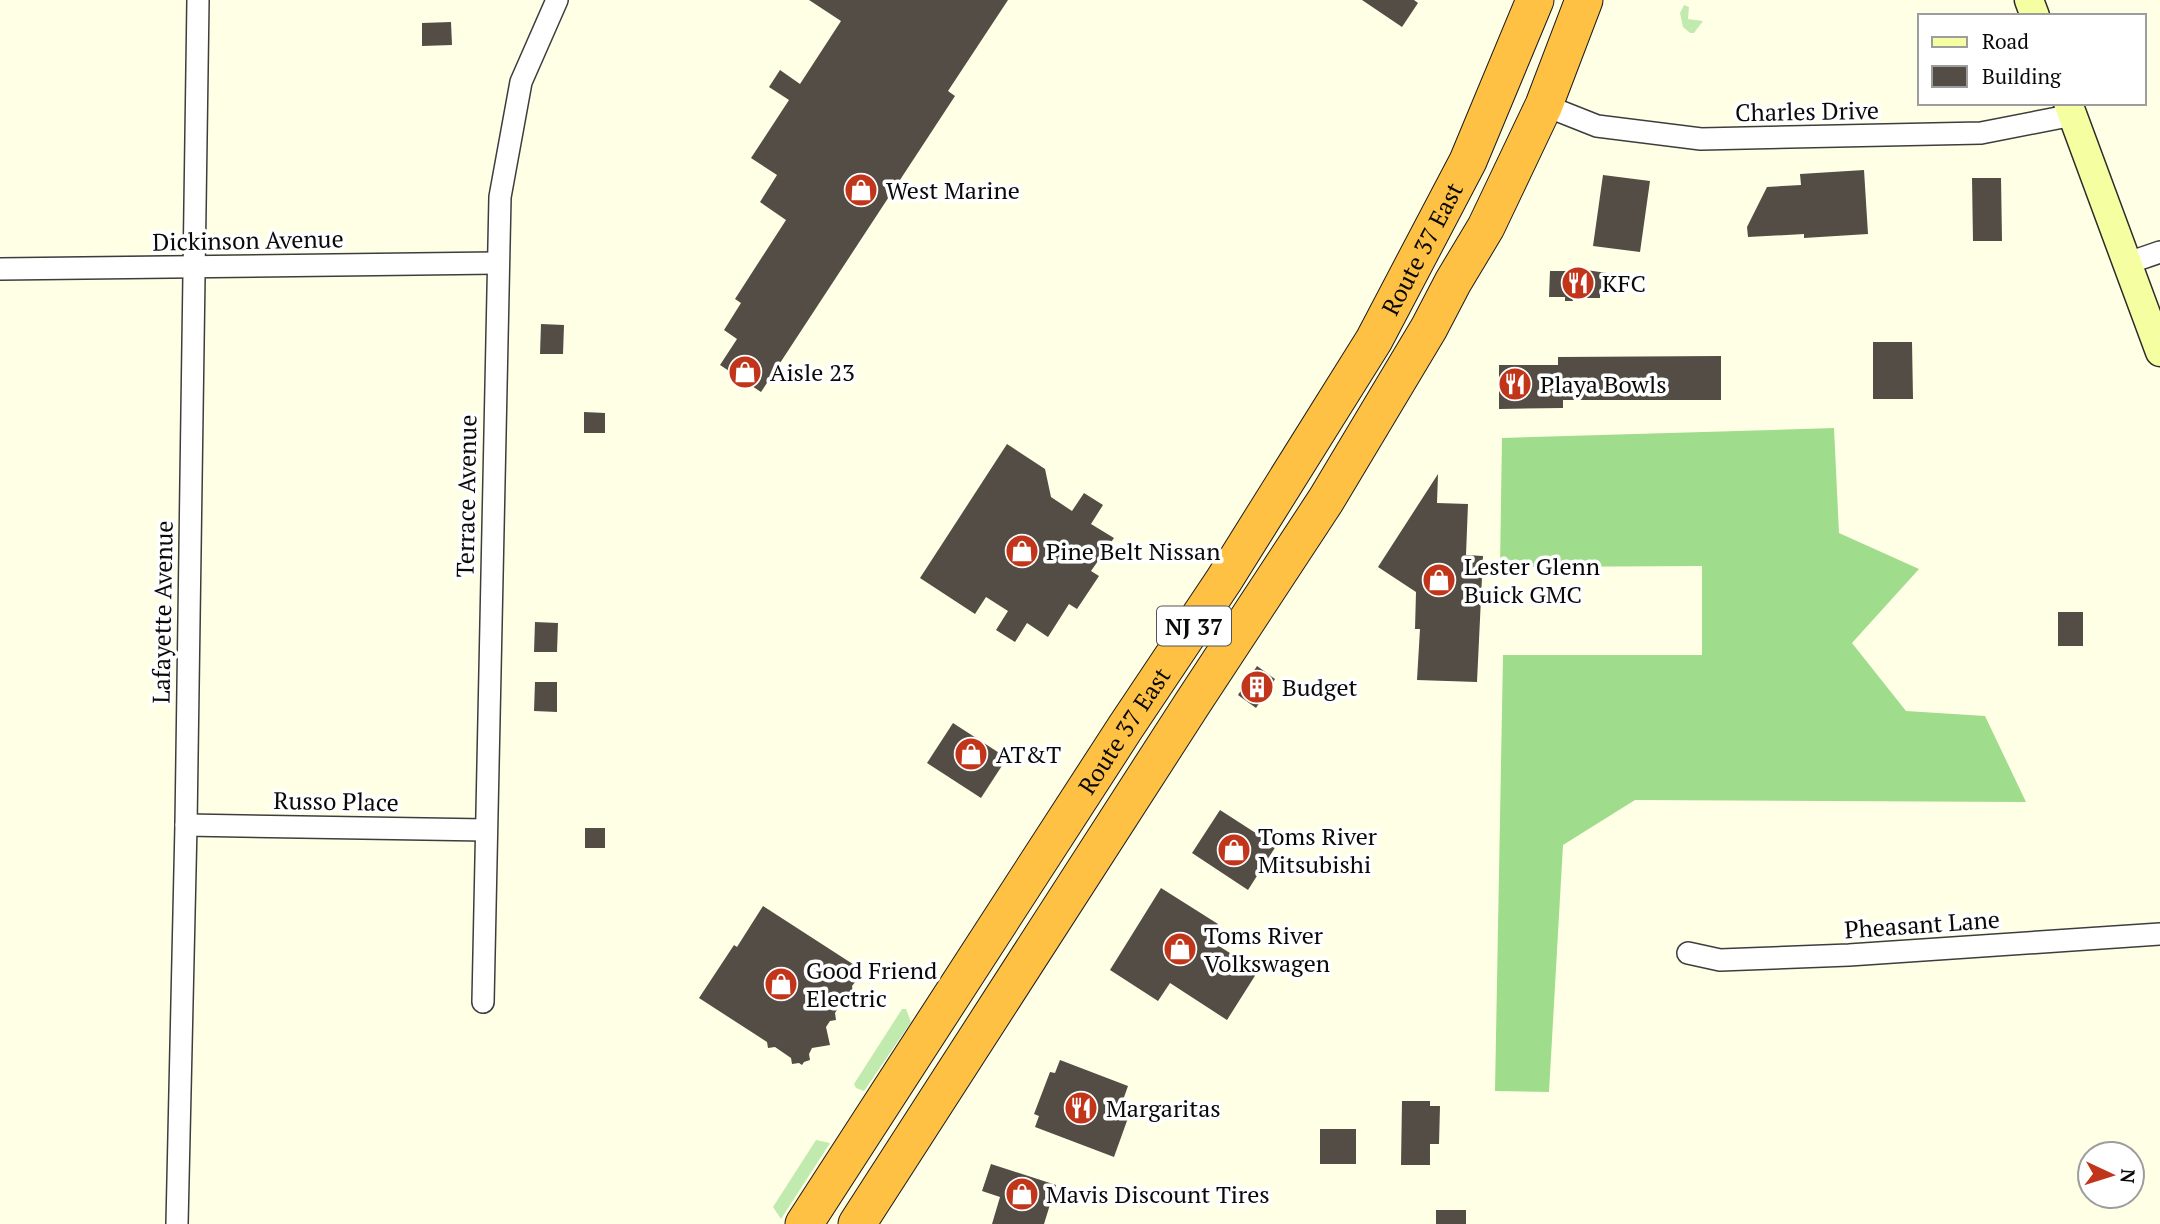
<svg xmlns="http://www.w3.org/2000/svg" width="2160" height="1224" viewBox="0 0 2160 1224" font-family="'PT Serif',serif">
<style>
.green{fill:#c1ebae}
.forest{fill:#9fdd8c}
.building{fill:#534d45}
.lines{fill:none;stroke-linecap:round;stroke-linejoin:round}
.street-casing{stroke:#3d3d3d;stroke-width:24}
.secondary-casing{stroke:#2c2c2c;stroke-width:31}
.highway-casing{stroke:#1b1b1b;stroke-width:39}
.street{stroke:#fff;stroke-width:21}
.secondary{stroke:#f5ffa1;stroke-width:28}
.highway{stroke:#ffc144;stroke-width:37}
.labels{text-anchor:middle;dominant-baseline:central;stroke-width:7;stroke-linejoin:round;paint-order:stroke}
.shield{fill:#fff;stroke:#545454;stroke-width:2}
.shield-label{font-size:23px;font-weight:bold;fill:#0a0a0a}
.street-label{font-size:24px;fill:#0a0a0a;stroke:#fff}
.poi-label{font-size:24px;fill:#0a0a0a;stroke:#fff;text-anchor:start}
</style>
<rect width="100%" height="100%" fill="#ffffe6"/>
<g class="green">
<path d="M 1684,5 L 1689,7 L 1688,19 L 1703,21 L 1694,33 L 1690,33 L 1683,27 L 1680,13 Z"/>
<path d="M 902,1009 L 906,1009 L 911,1022 L 864,1091 L 856,1088 L 854,1084 Z"/>
<path d="M 816,1140 L 830,1143 L 781,1219 L 773,1207 Z"/>
</g>
<path class="forest" d="M 1834,428 L 1839,533 L 1919,569 L 1852,643 L 1906,711 L 1985,716 L 2026,802 L 1635,800 L 1563,845 L 1549,1092 L 1495,1091 L 1503,655 L 1702,655 L 1702,566 L 1500,567 L 1502,438 Z"/>
<g class="building">
<path d="M 809,0 L 1008,0 L 948,91 L 955,96 L 761,392 L 720,365 L 737,339 L 724,330 L 741,303 L 735,299 L 786,220 L 760,202 L 777,175 L 751,158 L 789,100 L 769,87 L 780,70 L 800,84 L 841,21 Z"/>
<path d="M 1362,0 L 1414,0 L 1418,3 L 1402,27 Z"/>
<path d="M 451,22 L 452,45 L 422,46 L 422,23 Z"/>
<path d="M 1864,170 L 1868,234 L 1804,238 L 1804,234 L 1748,237 L 1747,227 L 1767,187 L 1801,185 L 1800,174 Z"/>
<path d="M 1603,175 L 1650,181 L 1640,252 L 1593,246 Z"/>
<path d="M 1972,178 L 2001,178 L 2002,241 L 1973,241 Z"/>
<path d="M 1572,268 L 1607,273 L 1607,294 L 1600,294 L 1600,298 L 1572,298 L 1573,301 L 1565,301 L 1565,297 L 1549,297 L 1550,271 L 1572,271 Z"/>
<path d="M 541,324 L 564,325 L 563,354 L 540,354 Z"/>
<path d="M 1873,342 L 1912,342 L 1913,399 L 1873,399 Z"/>
<path d="M 1721,356 L 1721,400 L 1563,400 L 1563,408 L 1499,409 L 1499,365 L 1558,365 L 1558,357 Z"/>
<path d="M 584,412 L 605,413 L 605,433 L 584,433 Z"/>
<path d="M 1007,444 L 1045,469 L 1051,497 L 1072,511 L 1084,493 L 1103,505 L 1091,524 L 1114,538 L 1091,571 L 1099,576 L 1077,609 L 1069,604 L 1048,637 L 1027,623 L 1015,642 L 996,630 L 1008,611 L 986,597 L 975,614 L 920,578 Z"/>
<path d="M 1438,474 L 1437,503 L 1468,504 L 1466,555 L 1483,556 L 1477,682 L 1417,680 L 1420,629 L 1415,629 L 1416,592 L 1378,567 Z"/>
<rect x="2058" y="612" width="25" height="34"/>
<path d="M 535,622 L 558,623 L 557,652 L 534,652 Z"/>
<path d="M 1257,666 L 1275,679 L 1256,708 L 1238,695 Z"/>
<path d="M 535,682 L 557,682 L 557,712 L 534,711 Z"/>
<path d="M 953,723 L 1007,758 L 981,798 L 927,763 Z"/>
<path d="M 1220,810 L 1276,846 L 1248,890 L 1192,853 Z"/>
<rect x="585" y="828" width="20" height="20"/>
<path d="M 1161,888 L 1218,924 L 1208,939 L 1258,971 L 1227,1020 L 1170,983 L 1158,1001 L 1110,970 Z"/>
<path d="M 763,906 L 862,970 L 860,973 L 862,979 L 856,981 L 852,986 L 853,993 L 847,994 L 843,1000 L 845,1006 L 838,1008 L 835,1013 L 836,1020 L 830,1021 L 826,1027 L 830,1045 L 812,1048 L 809,1054 L 810,1060 L 804,1062 L 802,1065 L 799,1063 L 792,1064 L 791,1058 L 775,1047 L 768,1048 L 767,1042 L 699,998 L 734,945 L 737,947 Z"/>
<path d="M 1060,1060 L 1128,1086 L 1123,1100 L 1128,1102 L 1123,1116 L 1128,1118 L 1114,1157 L 1035,1127 L 1039,1116 L 1034,1114 L 1050,1072 L 1055,1073 Z"/>
<path d="M 1402,1101 L 1430,1101 L 1430,1106 L 1440,1106 L 1439,1144 L 1430,1144 L 1430,1165 L 1401,1165 Z"/>
<rect x="1320" y="1129" width="36" height="35"/>
<path d="M 991,1164 L 1056,1185 L 1044,1224 L 992,1224 L 1000,1197 L 982,1191 Z"/>
<rect x="1436" y="1210" width="30" height="14"/>
</g>
<g class="lines">
<defs>
<g id="street">
<path d="M 1544,105 L 1597,126 L 1701,139 L 1981,133 L 2073,115"/>
<path d="M 2128,263 L 2160,252"/>
<path d="M 0,269 L 497,263"/>
<path d="M 186,825 L 486,830"/>
<path d="M 1688,953 L 1720,960 L 1849,955 L 2160,934"/>
<path d="M 483,1002 L 500,197 L 521,82 L 557,0"/>
<path d="M 177,1224 L 186,825 L 198,0"/>
</g>
<g id="secondary">
<path d="M 2029,0 L 2035,16"/>
<path d="M 2068,103 L 2160,352"/>
</g>
<g id="highway">
<path id="s1" d="M 804,1224 L 1125,728 L 1224,580 L 1374,340 L 1468,161 L 1535,0"/>
<path d="M 857,1224 L 1192,704 L 1326,500 L 1429,328 L 1453,282 L 1486,227 L 1544,105 L 1584,0"/>
</g>
</defs>
<use href="#street" class="street-casing"/>
<use href="#secondary" class="secondary-casing"/>
<use href="#highway" class="highway-casing"/>
<use href="#street" class="street"/>
<use href="#secondary" class="secondary"/>
<use href="#highway" class="highway"/>
</g>
<defs>
<symbol id="shop-disc" viewBox="-11 -11 22 22"><circle r="9.5" fill="#c1361a" stroke="#fff"/><path d="M-5-2.5h2.3a2.7 3.5 0 0 1 5.4 0H5L5.5 6h-11ZM-1.5-2.5h3a1.5 2.3 0 0 0-3 0Z" fill="#fff"/></symbol>
<symbol id="restaurant-disc" viewBox="-11 -11 22 22"><circle r="9.5" fill="#c1361a" stroke="#fff"/><path d="M-5-6h1v4h1v-4h1v4h1v-4h1v5L-1.5 .5V6h-2V.5L-5-1ZM5-6V6H3V1.5H1.5Q1.5-4 5-6Z" fill="#fff"/></symbol>
<symbol id="building-disc" viewBox="-11 -11 22 22"><circle r="9.5" fill="#c1361a" stroke="#fff"/><path d="M-4-6H4V6H1V3H-1V6H-4ZM-2.5-4.3h1.7v1.8h-1.7ZM.8-4.3h1.7v1.8H.8ZM-2.5-1h1.7V.8h-1.7ZM.8-1h1.7V.8H.8Z" fill="#fff"/></symbol>
</defs>
<g fill-rule="evenodd">
<use href="#shop-disc" x="842" y="171" width="38" height="38"/>
<use href="#restaurant-disc" x="1559" y="264" width="38" height="38"/>
<use href="#shop-disc" x="726" y="353" width="38" height="38"/>
<use href="#restaurant-disc" x="1496" y="365" width="38" height="38"/>
<use href="#shop-disc" x="1003" y="532" width="38" height="38"/>
<use href="#shop-disc" x="1420" y="561" width="38" height="38"/>
<use href="#building-disc" x="1238" y="668" width="38" height="38"/>
<use href="#shop-disc" x="952" y="735" width="38" height="38"/>
<use href="#shop-disc" x="1215" y="831" width="38" height="38"/>
<use href="#shop-disc" x="1161" y="930" width="38" height="38"/>
<use href="#shop-disc" x="762" y="965" width="38" height="38"/>
<use href="#restaurant-disc" x="1062" y="1089" width="38" height="38"/>
<use href="#shop-disc" x="1003" y="1175" width="38" height="38"/>
</g>
<g class="labels">
<rect class="shield" x="1157" y="606.5" width="74" height="39" rx="5"/>
<g class="shield-label">
<text x="1194" y="626">NJ 37</text>
</g>
<g class="street-label">
<text transform="translate(1807 111) rotate(-1)">Charles Drive</text>
<text transform="translate(248 240) rotate(-1)">Dickinson Avenue</text>
<text stroke="none"><textPath href="#s1" startOffset="1155">Route 37 East</textPath></text>
<text transform="translate(466 496) rotate(-89)">Terrace Avenue</text>
<text transform="translate(162 612) rotate(-89)">Lafayette Avenue</text>
<text stroke="none"><textPath href="#s1" startOffset="588">Route 37 East</textPath></text>
<text transform="translate(336 801) rotate(1)">Russo Place</text>
<text transform="translate(1922 924) rotate(-4)">Pheasant Lane</text>
</g>
<g class="poi-label">
<text x="886" y="190">West Marine</text>
<text x="1602" y="283">KFC</text>
<text x="770" y="372">Aisle 23</text>
<text x="1540" y="384">Playa Bowls</text>
<text x="1046" y="551">Pine Belt Nissan</text>
<text x="1464" y="566">Lester Glenn<tspan x="1464" dy="28">Buick GMC</tspan></text>
<text x="1282" y="687">Budget</text>
<text x="996" y="754">AT&amp;T</text>
<text x="1258" y="836">Toms River<tspan x="1258" dy="28">Mitsubishi</tspan></text>
<text x="1204" y="935">Toms River<tspan x="1204" dy="28">Volkswagen</tspan></text>
<text x="806" y="970">Good Friend<tspan x="806" dy="28">Electric</tspan></text>
<text x="1106" y="1108">Margaritas</text>
<text x="1046" y="1194">Mavis Discount Tires</text>
</g>
</g>
<rect x="1918" y="14" width="228" height="91" fill="#ffffff" stroke="#9d9d9d" stroke-width="2"/>
<rect x="1932" y="37" width="35" height="10" fill="#f5ffa1" stroke="#9d9d9d" stroke-width="2"/>
<text x="1982" y="49" font-size="21" fill="#0a0a0a">Road</text>
<rect x="1932" y="66" width="35" height="21" fill="#534d45" stroke="#9d9d9d" stroke-width="2"/>
<text x="1982" y="84" font-size="21" fill="#0a0a0a">Building</text>
<g transform="translate(2111 1175) rotate(94)"><circle r="33" fill="#ffffff" stroke="#9d9d9d" stroke-width="2"/>
<path d="M0-5L12 26L0 18L-12 26Z" fill="#c1361a"/>
<text y="-10" font-size="19" font-weight="bold" text-anchor="middle" fill="#0a0a0a">N</text>
</g>
</svg>
